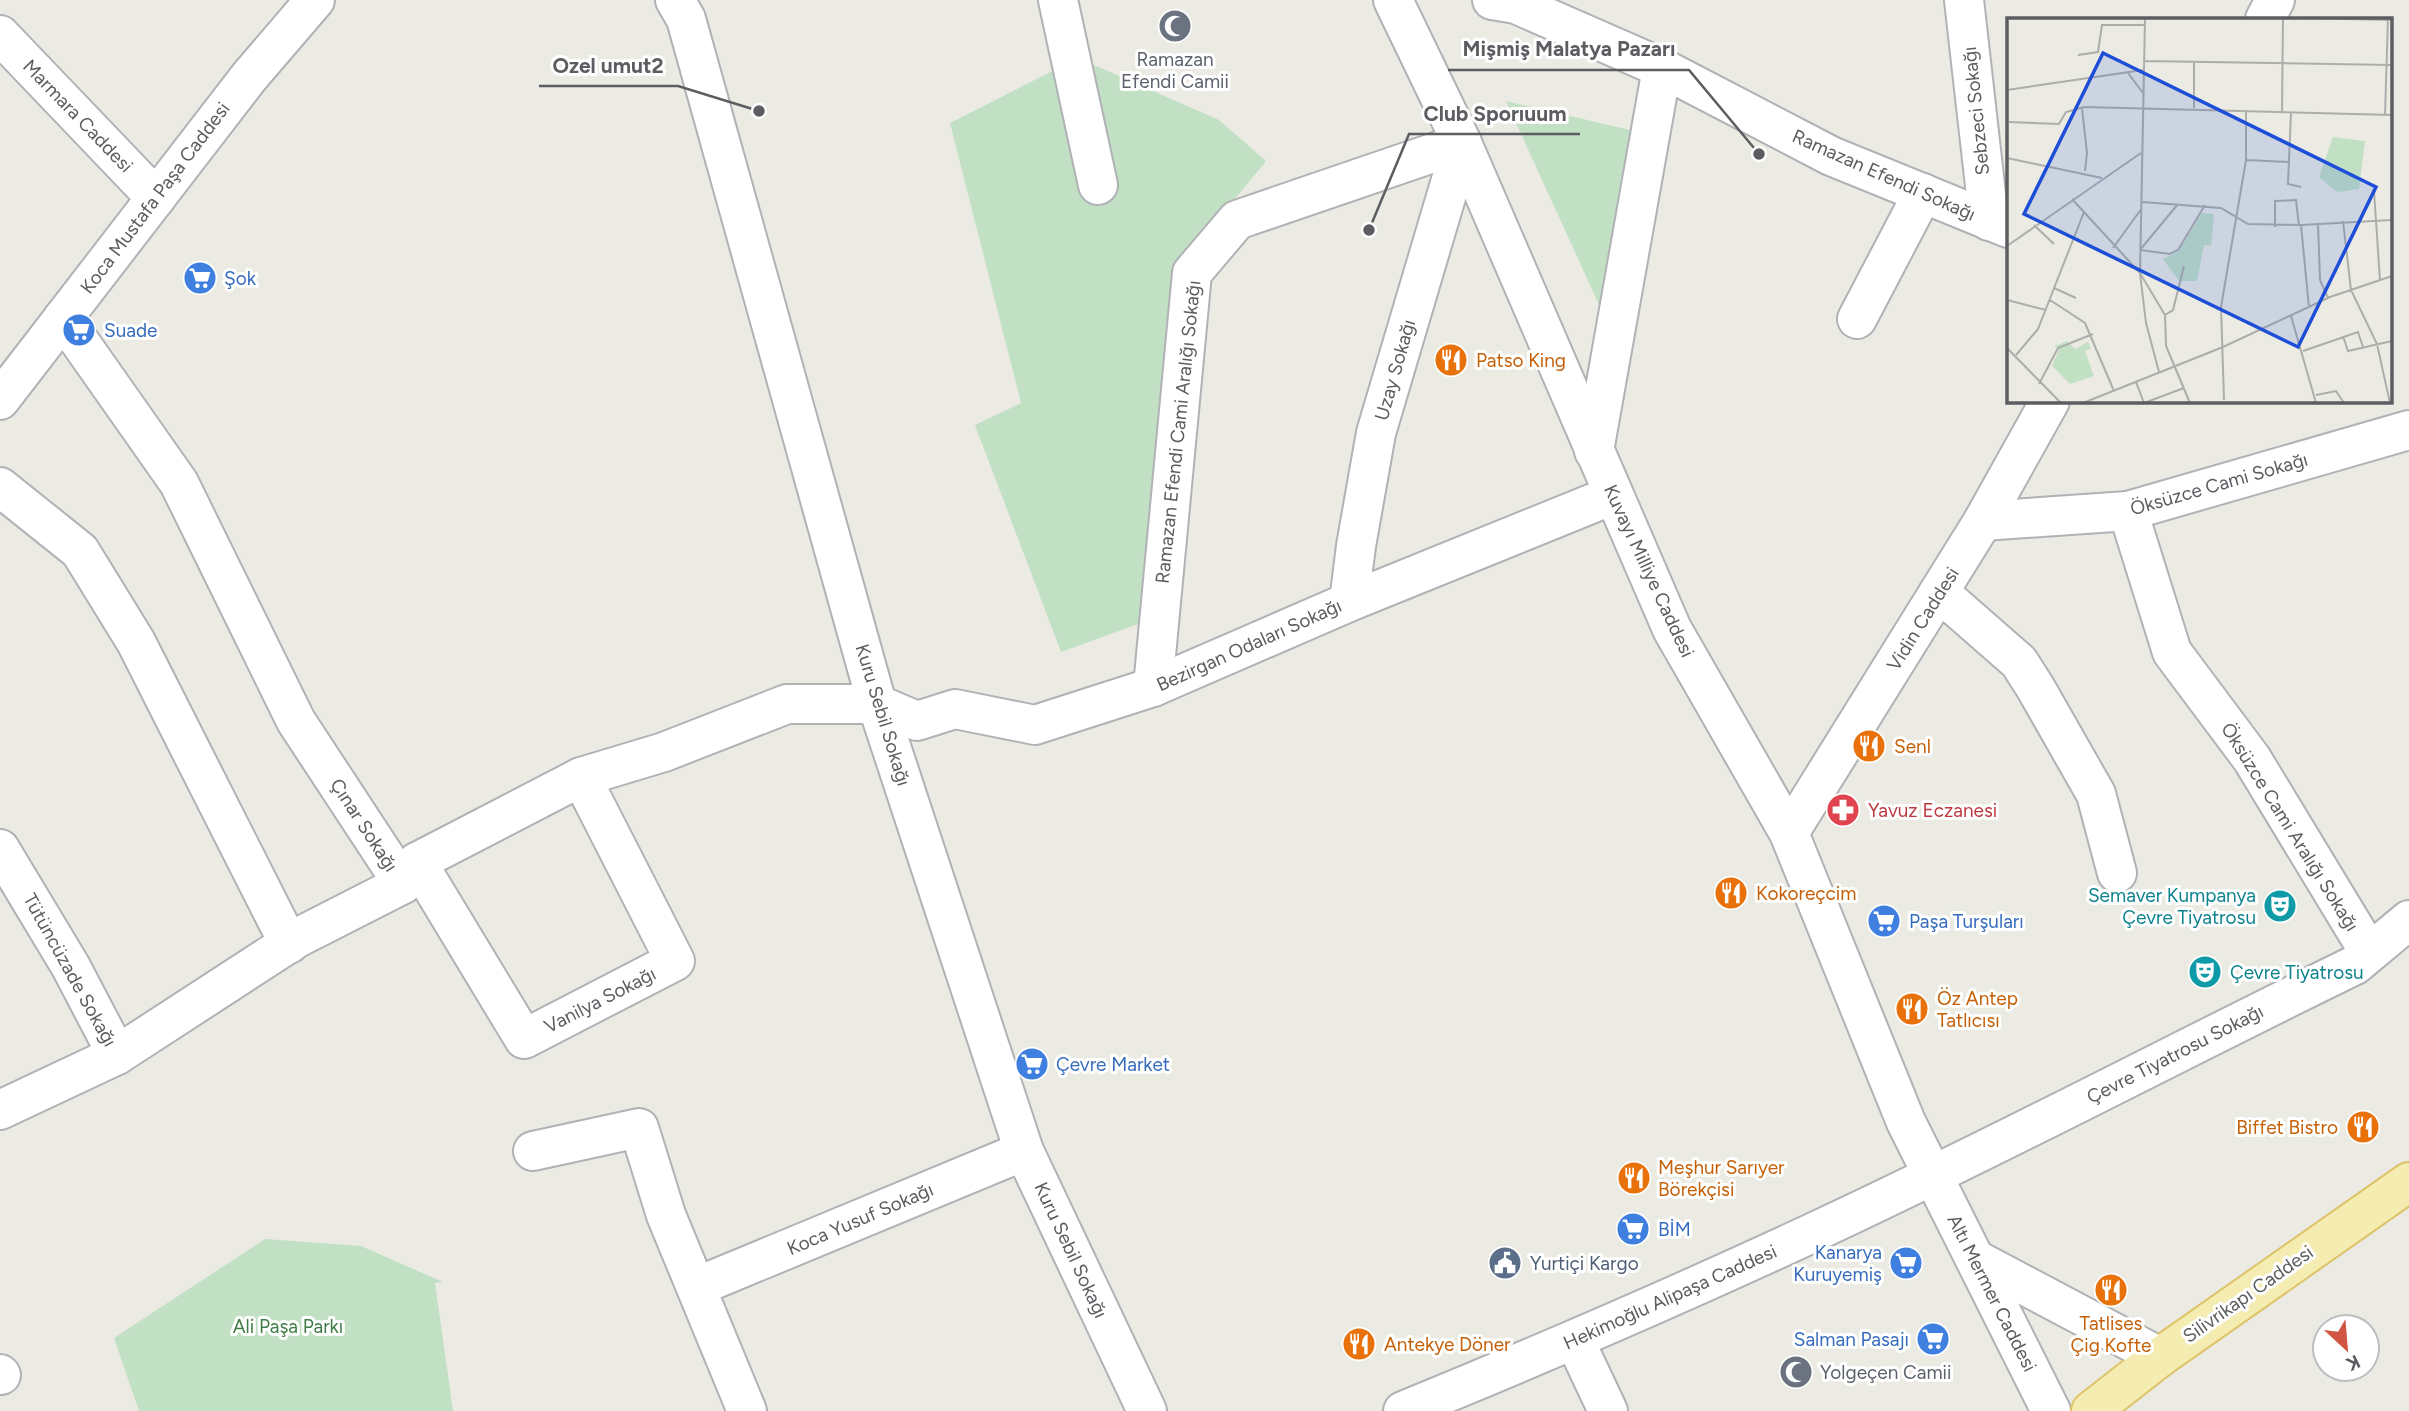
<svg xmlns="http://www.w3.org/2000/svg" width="2409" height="1411" viewBox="0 0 2409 1411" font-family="Figtree,sans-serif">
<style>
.green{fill:#c2e0c4}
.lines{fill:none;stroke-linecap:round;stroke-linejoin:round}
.minor-casing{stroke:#b0b2b6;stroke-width:42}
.major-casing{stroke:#dec369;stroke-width:42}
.minor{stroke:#fff;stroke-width:38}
.major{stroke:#f4ecb0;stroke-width:38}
.labels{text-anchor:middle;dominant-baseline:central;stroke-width:6;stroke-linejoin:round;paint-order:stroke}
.worship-label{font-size:19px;fill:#5b616d;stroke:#fff}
.street-label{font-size:19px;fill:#5b5d61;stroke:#fff}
.shop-label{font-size:19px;fill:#366cbe;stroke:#fff;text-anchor:start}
.food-label{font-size:19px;fill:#c56008;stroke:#fff;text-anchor:start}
.health-label{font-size:19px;fill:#be3a42;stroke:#fff;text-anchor:start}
.culture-label{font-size:19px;fill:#0d838f;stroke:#fff;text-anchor:end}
.service-label{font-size:19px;fill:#4e5e75;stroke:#fff;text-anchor:start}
.park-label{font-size:19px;fill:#3f7c45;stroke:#fff}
.inset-road{fill:none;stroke:#adaeab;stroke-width:2}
.view{fill:#1d4ed8;fill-opacity:0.15;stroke:#1d4ed8;stroke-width:3.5}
.inset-edge{fill:none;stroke:#5b5d61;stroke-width:3.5}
.leader{fill:none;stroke:#5b5d61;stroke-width:2.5}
.callout-dot{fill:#5b5d61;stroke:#fff;stroke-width:2.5}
.callout-label{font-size:21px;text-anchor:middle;font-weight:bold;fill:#5b5d61;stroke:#fff;stroke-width:6;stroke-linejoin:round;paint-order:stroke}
</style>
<rect width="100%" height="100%" fill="#ebeae3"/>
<g class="green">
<path d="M 1078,58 L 1219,120 L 1266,161 L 1183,262 L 1152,619 L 1061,652 L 975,425 L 1021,403 L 950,123 Z"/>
<path d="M 1506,101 L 1643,133 L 1611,331 Z"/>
<path d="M 265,1239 L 361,1246 L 443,1282 L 435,1283 L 453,1411 L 139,1411 L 114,1338 Z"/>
</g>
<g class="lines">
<defs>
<g id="minor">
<path d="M 675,0 L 686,19 L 877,704 L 1024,1151 L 1147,1411"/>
<path d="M 1058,0 L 1098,185"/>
<path d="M 1393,0 L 1462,143 L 1672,629 L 1789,833 L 1906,1122 L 2051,1411"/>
<path d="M 1492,0 L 1516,4 L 1662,68 L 1831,156 L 2008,228"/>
<path d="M 1964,0 L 1989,221"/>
<path d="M 2265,19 L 2275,0"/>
<path d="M 0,35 L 156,198"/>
<path d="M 63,318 L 179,483 L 296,721 L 403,884 L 417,862 L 581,777 L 664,752 L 787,704 L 877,704 L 917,721 L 955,709 L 1035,725 L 1153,687 L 1349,602 L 1613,495"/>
<path d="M 1857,319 L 1923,193"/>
<path d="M 0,400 L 249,77 L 315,0"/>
<path d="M 1594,451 L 1662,68"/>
<path d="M 0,487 L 80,551 L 136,642 L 289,944"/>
<path d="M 2128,511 L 2172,652 L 2252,759 L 2369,952"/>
<path d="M 1983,521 L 2128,511 L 2409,430"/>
<path d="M 1939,592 L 2019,662 L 2035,687 L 2096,794 L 2117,873"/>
<path d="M 1349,602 L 1356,546 L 1376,433 L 1462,143"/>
<path d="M 1153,687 L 1192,273 L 1237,220 L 1462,143"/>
<path d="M 1789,833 L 1983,521 L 2050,401"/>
<path d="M 0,849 L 71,967 L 117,1055"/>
<path d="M 417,862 L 524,1039 L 675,961 L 581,777"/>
<path d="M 0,1110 L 117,1055 L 297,938 L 403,884"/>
<path d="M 533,1151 L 639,1128 L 666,1215 L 747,1411"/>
<path d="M 1977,1260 L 2160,1357"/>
<path d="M 696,1287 L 1024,1151"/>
<path d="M 1575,1341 L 1608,1411"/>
<path d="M 0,1374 L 1,1375"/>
<path d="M 1403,1411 C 1545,1353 1686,1292 1825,1227 C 2003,1144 2178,1051 2355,965 L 2409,920"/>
</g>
<path id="major" d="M 2091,1411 L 2160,1357 L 2409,1182"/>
</defs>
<use href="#minor" class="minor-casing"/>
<use href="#major" class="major-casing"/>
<use href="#minor" class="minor"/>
<use href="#major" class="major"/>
</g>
<defs>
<symbol id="mosque-disc" viewBox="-11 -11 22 22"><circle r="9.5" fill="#6b7280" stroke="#fff"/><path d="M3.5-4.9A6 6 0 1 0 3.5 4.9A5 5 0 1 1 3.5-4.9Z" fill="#fff"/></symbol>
<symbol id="supermarket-disc" viewBox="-11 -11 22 22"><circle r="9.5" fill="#3f7fe0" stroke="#fff"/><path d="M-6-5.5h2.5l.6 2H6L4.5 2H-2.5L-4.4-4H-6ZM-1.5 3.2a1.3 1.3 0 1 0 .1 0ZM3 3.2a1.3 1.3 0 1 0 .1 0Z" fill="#fff"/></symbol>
<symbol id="restaurant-disc" viewBox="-11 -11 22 22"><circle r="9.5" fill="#e8710a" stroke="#fff"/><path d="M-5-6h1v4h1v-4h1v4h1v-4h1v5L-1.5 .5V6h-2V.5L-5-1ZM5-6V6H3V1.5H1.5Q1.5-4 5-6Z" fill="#fff"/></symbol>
<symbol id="pharmacy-disc" viewBox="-11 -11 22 22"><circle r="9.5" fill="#e0444e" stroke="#fff"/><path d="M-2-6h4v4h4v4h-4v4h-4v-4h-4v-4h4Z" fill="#fff"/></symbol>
<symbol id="theatre-disc" viewBox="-11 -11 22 22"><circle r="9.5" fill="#0f9aa8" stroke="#fff"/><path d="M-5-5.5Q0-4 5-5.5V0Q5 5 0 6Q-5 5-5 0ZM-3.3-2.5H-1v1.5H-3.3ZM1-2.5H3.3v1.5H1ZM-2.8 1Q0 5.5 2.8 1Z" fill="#fff"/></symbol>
<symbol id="civic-disc" viewBox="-11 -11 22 22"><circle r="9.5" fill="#5c6f8a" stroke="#fff"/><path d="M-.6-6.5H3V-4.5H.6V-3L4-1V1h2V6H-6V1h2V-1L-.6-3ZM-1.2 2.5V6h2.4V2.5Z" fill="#fff"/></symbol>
</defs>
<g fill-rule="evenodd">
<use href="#mosque-disc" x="1156" y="7" width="38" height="38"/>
<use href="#supermarket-disc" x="181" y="259" width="38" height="38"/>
<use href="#supermarket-disc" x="60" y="311" width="38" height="38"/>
<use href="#restaurant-disc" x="1432" y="341" width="38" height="38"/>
<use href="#restaurant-disc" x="1850" y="727" width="38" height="38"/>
<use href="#pharmacy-disc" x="1824" y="791" width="38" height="38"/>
<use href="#restaurant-disc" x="1712" y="874" width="38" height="38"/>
<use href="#theatre-disc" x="2261" y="887" width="38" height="38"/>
<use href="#supermarket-disc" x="1865" y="902" width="38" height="38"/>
<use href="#theatre-disc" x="2186" y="953" width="38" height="38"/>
<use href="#restaurant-disc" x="1893" y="990" width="38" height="38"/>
<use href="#supermarket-disc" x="1013" y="1045" width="38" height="38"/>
<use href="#restaurant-disc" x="2344" y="1108" width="38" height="38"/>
<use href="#restaurant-disc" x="1615" y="1159" width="38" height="38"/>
<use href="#supermarket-disc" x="1614" y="1210" width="38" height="38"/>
<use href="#civic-disc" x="1486" y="1244" width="38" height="38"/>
<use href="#supermarket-disc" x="1887" y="1244" width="38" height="38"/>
<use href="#restaurant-disc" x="2092" y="1271" width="38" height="38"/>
<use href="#supermarket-disc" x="1914" y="1320" width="38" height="38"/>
<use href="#restaurant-disc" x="1340" y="1325" width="38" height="38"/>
<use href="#mosque-disc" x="1777" y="1353" width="38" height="38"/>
</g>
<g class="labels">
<g class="worship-label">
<text x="1175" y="59">Ramazan<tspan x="1175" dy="22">Efendi Camii</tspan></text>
<text x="1820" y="1372" text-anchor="start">Yolgeçen Camii</text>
</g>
<g class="street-label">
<text transform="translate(1976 111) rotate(-96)">Sebzeci Sokağı</text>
<text transform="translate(78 116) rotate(46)">Marmara Caddesi</text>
<text transform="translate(1884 175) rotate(24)">Ramazan Efendi Sokağı</text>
<text transform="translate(155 198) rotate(-53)">Koca Mustafa Paşa Caddesi</text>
<text transform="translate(1395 370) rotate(-74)">Uzay Sokağı</text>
<text transform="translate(1178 432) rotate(-84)">Ramazan Efendi Cami Aralığı Sokağı</text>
<text transform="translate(2219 484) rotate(-16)">Öksüzce Cami Sokağı</text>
<text transform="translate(1649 571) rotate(65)">Kuvayı Milliye Caddesi</text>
<text transform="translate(1923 619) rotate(-58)">Vidin Caddesi</text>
<text transform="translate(1249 645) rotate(-24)">Bezirgan Odaları Sokağı</text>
<text transform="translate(883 715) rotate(73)">Kuru Sebil Sokağı</text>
<text transform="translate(364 825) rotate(57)">Çınar Sokağı</text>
<text transform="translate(2290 827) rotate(58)">Öksüzce Cami Aralığı Sokağı</text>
<text transform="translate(70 970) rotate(61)">Tütüncüzade Sokağı</text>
<text transform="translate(600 1000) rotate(-27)">Vanilya Sokağı</text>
<text transform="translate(2175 1054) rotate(-27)">Çevre Tiyatrosu Sokağı</text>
<text transform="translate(860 1219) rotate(-23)">Koca Yusuf Sokağı</text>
<text transform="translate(1071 1250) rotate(65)">Kuru Sebil Sokağı</text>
<text transform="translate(1992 1293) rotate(63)">Altı Mermer Caddesi</text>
<text transform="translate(2248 1294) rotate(-35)">Silivrikapı Caddesi</text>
<text transform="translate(1670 1297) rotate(-24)">Hekimoğlu Alipaşa Caddesi</text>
</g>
<g class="shop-label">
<text x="224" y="278">Şok</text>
<text x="104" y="330">Suade</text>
<text x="1909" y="921">Paşa Turşuları</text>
<text x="1056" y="1064">Çevre Market</text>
<text x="1658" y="1229">BİM</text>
<text x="1882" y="1252" text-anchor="end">Kanarya<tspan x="1882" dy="22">Kuruyemiş</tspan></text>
<text x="1909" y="1339" text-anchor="end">Salman Pasajı</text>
</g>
<g class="food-label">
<text x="1476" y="360">Patso King</text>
<text x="1894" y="746">Senl</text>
<text x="1756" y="893">Kokoreçcim</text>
<text x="1937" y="998">Öz Antep<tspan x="1937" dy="22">Tatlıcısı</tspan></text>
<text x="2338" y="1127" text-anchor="end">Biffet Bistro</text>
<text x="1658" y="1167">Meşhur Sarıyer<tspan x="1658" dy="22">Börekçisi</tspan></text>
<text x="2111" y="1323" text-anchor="middle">Tatlises<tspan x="2111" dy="22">Çig Kofte</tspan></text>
<text x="1384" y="1344">Antekye Döner</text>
</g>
<g class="health-label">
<text x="1868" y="810">Yavuz Eczanesi</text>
</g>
<g class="culture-label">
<text x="2256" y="895">Semaver Kumpanya<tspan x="2256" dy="22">Çevre Tiyatrosu</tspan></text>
<text x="2230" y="972" text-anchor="start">Çevre Tiyatrosu</text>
</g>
<g class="service-label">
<text x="1530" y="1263">Yurtiçi Kargo</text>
</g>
<g class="park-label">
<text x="288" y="1326">Ali Paşa Parkı</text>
</g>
</g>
<g transform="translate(2007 18)">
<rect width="385" height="385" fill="#ebeae3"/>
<path d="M 326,119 L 358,123 L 352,171 L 330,174 L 312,159 ZM 195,195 L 207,196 L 204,227 L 197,227 L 190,263 L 172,263 L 156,241 L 171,234 ZM 60,323 L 68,331 L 81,324 L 84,330 L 78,333 L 87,358 L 63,366 L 45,348 L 52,332 L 48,328 Z" fill="#c2e0c4"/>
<path class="inset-road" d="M 138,0 L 133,255 L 139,305 L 152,354M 296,0 L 385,2M 71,37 L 91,34 L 95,7 L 138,7M 137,43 L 385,47M 121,55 L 136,75M 0,72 L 136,52M 75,90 L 80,135 L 78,153M 187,90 L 187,45M 275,95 L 276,0M 284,95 L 281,166 L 294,169M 378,97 L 381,0M 2,104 L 52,106 L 59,94 L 77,89 L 385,97M 0,115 L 0,72M 0,140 L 95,160M 239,142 L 283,144M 367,173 L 373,262M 65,181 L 133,255 L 158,297 L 159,328 L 183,385M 135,184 L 214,190 L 241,206 L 294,207 L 302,290M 336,203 L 344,272 L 370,326 L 383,385M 311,206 L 313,262 L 321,280M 27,207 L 47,226M 294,207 L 385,202M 268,209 L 268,183 L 289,182 L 292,208M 0,228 L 134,135M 106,230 L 135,190M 133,232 L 163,236 L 171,232 L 198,187M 133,232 L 171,186M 47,270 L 69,280M 0,282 L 39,292M 43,282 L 78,305 L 107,373M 158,297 L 166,292 L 177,248M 284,298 L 309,385M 336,318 L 341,333 L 385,323M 0,330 L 54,385M 296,333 L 351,314 L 356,329M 9,337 L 31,311 L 77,194M 129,364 L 137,385 L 177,370M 32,366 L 51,330 L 86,316M 309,377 L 329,373 L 337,385M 217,382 L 214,289 L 239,142 L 239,93M 76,385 L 216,329 L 323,279 L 385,258"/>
<path class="view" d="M 96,35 L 369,169 L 291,329 L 17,196 Z"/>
<rect width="385" height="385" class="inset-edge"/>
</g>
<path class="leader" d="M1759 154L1689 70H1448M759 111L678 86H539M1369 230L1409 134H1580"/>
<g class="callout-dot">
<circle cx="1759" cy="154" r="7"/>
<circle cx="759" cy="111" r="7"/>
<circle cx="1369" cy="230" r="7"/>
</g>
<g class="callout-label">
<text x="1569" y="56">Mişmiş Malatya Pazarı</text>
<text x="608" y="73">Ozel umut2</text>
<text x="1495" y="121">Club Sporıuum</text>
</g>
<g transform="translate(2346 1348) rotate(154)"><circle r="33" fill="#ffffff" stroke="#bdbec0" stroke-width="2"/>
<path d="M0-5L12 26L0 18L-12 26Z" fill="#d15543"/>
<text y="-10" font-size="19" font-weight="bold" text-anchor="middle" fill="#5b5d61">K</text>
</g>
</svg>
